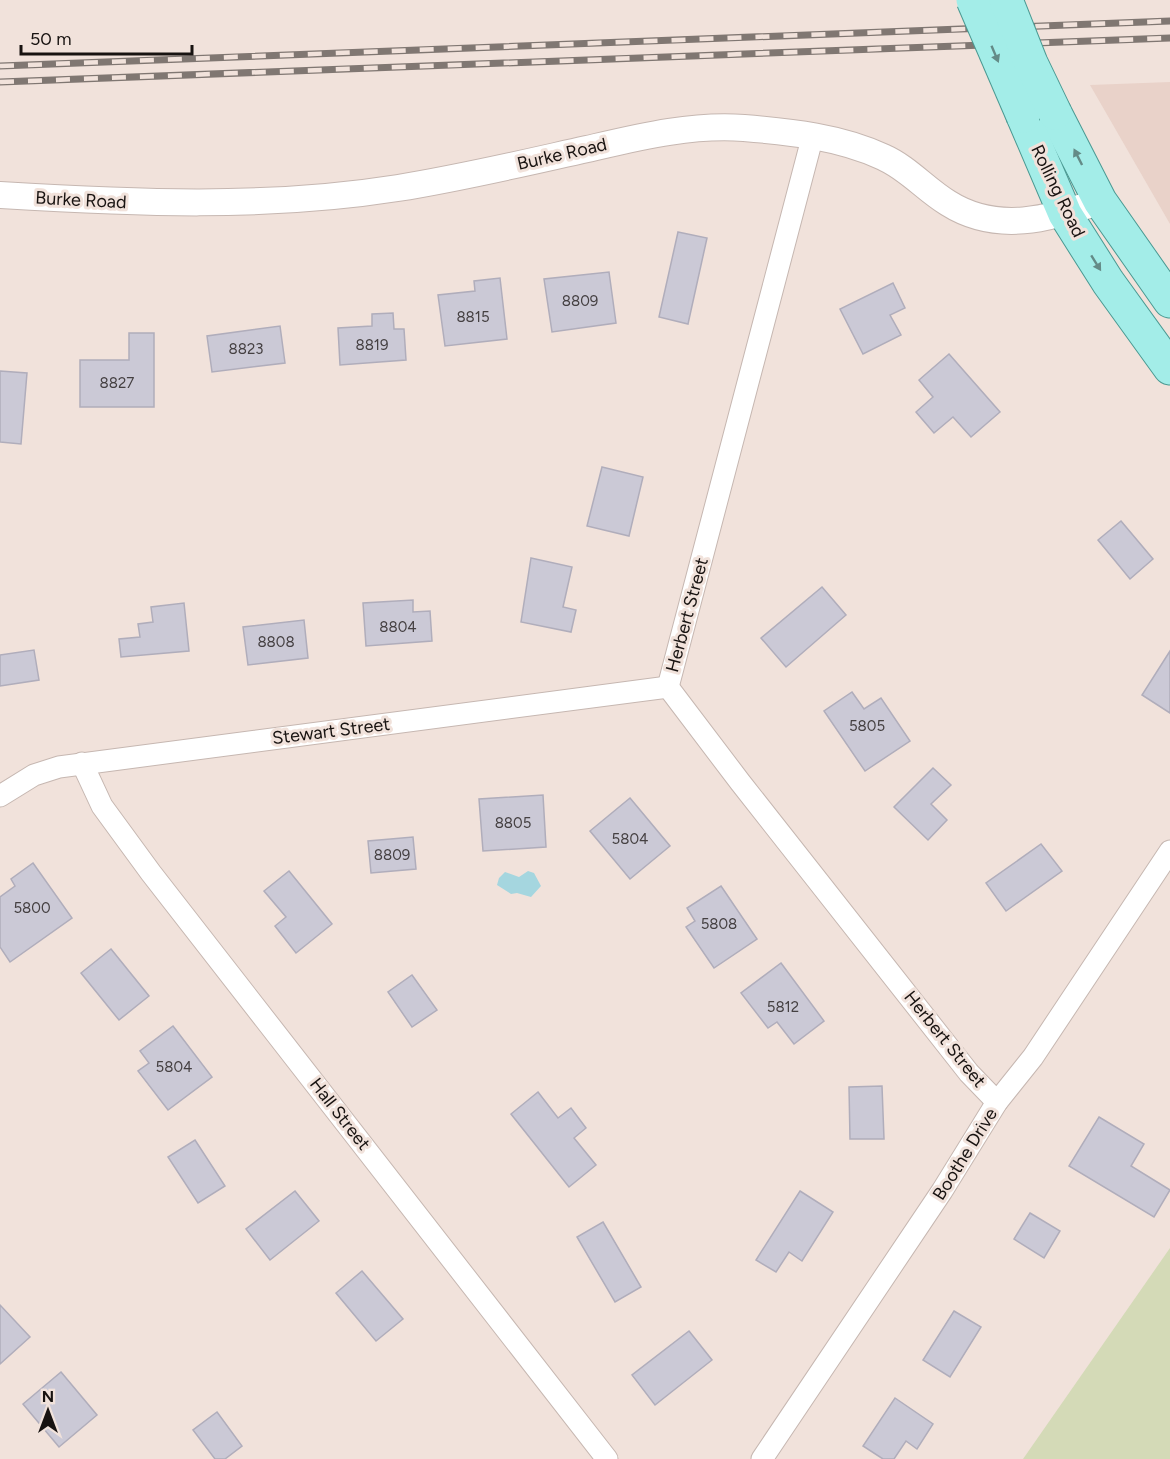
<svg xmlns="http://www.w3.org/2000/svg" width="1170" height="1459" viewBox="0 0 1170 1459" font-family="Figtree,sans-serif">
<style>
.built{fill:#e9d2c9}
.green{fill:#d4dab7}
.water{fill:#a5d6df}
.building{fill:#cbc9d6;stroke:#b0adbb;stroke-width:1.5}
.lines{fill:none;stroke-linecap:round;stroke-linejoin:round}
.minor-casing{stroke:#c6b7b1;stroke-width:23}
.tertiary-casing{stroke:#c6b7b1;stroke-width:28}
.primary-casing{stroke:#4a9992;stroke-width:35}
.minor{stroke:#fff;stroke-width:21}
.tertiary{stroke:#fff;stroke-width:26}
.primary{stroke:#a3ede8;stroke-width:33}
.rail-casing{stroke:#807772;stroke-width:7}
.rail{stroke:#f1e2db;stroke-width:4.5;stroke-dasharray:14;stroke-linecap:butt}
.primary-bridge-casing{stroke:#4a9992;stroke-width:35;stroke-linecap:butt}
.primary-bridge{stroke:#a3ede8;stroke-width:33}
.oneway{fill:#648b87}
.labels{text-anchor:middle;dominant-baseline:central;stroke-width:6;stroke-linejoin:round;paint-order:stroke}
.number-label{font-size:15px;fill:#454042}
.street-label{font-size:18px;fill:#181311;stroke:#f1e2db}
</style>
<rect width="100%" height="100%" fill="#f1e2db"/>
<path class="built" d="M 1170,82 L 1170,224 L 1090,85 Z"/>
<path class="green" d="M 1170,1248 L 1170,1459 L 1023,1459 Z"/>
<path class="water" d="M 528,871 L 534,873 L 541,886 L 531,897 L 517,893 L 511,894 L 497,885 L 499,878 L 505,872 L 519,877 Z"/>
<g class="building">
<path d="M 678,232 L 707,238 L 688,324 L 659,317 Z"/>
<path d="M 609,272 L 616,323 L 552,332 L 544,279 Z"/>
<path d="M 500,278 L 507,339 L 445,346 L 438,295 L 475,291 L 474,281 Z"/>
<path d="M 893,283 L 905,308 L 890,315 L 901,335 L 863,354 L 840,309 Z"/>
<path d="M 393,313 L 394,329 L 404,329 L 406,360 L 340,365 L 338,328 L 372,326 L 372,314 Z"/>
<path d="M 280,326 L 285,363 L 212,372 L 207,336 Z"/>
<path d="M 129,333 L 154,333 L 154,407 L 80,407 L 80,360 L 129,360 Z"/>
<path d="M 949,354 L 1000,412 L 971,437 L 953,417 L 934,433 L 916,412 L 933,397 L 919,380 Z"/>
<path d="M 0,371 L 27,373 L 21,444 L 0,442 Z"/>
<path d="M 602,467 L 643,477 L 629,536 L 587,526 Z"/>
<path d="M 1121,521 L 1153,559 L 1130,579 L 1098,540 Z"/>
<path d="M 531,558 L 572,567 L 563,607 L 576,610 L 571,632 L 521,622 Z"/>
<path d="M 822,587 L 846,615 L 786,667 L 761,638 Z"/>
<path d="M 413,600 L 413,612 L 430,611 L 432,641 L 366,646 L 363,603 Z"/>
<path d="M 184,603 L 189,651 L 121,657 L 119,639 L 140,637 L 138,624 L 153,622 L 151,607 Z"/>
<path d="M 304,620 L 308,658 L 248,665 L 243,627 Z"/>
<path d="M 34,650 L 39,680 L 0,686 L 0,655 Z"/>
<path d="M 1170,651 L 1170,713 L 1142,695 Z"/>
<path d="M 852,692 L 864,709 L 881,698 L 910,741 L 865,771 L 824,711 Z"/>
<path d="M 933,768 L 951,785 L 931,804 L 947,820 L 928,840 L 894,807 Z"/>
<path d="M 543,795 L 546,847 L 483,851 L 479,799 Z"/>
<path d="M 630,798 L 670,846 L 630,879 L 590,831 Z"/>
<path d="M 413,837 L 416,869 L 371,873 L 368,841 Z"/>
<path d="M 1041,844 L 1062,871 L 1006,911 L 986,883 Z"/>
<path d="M 33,863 L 72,918 L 10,962 L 0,947 L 0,897 L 15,886 L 11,879 Z"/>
<path d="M 289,871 L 332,924 L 296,953 L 275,926 L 286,917 L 264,891 Z"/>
<path d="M 721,886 L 757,939 L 714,968 L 686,927 L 695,921 L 687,908 Z"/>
<path d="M 111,949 L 149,996 L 119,1020 L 81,973 Z"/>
<path d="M 781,963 L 824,1021 L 794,1044 L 777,1022 L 768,1028 L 741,993 Z"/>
<path d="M 412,975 L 437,1010 L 412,1027 L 388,992 Z"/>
<path d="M 173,1026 L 212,1077 L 168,1110 L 138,1071 L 149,1063 L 140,1051 Z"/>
<path d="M 882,1086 L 884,1139 L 850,1139 L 849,1087 Z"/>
<path d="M 538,1092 L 558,1118 L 571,1108 L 586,1128 L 574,1138 L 596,1165 L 569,1187 L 511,1114 Z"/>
<path d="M 1099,1117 L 1144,1144 L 1131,1166 L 1170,1190 L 1154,1217 L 1069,1166 Z"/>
<path d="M 195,1140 L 225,1186 L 198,1203 L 168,1157 Z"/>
<path d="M 295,1191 L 319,1221 L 270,1260 L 246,1229 Z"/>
<path d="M 800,1191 L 833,1212 L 802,1261 L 789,1252 L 776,1272 L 756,1260 Z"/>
<path d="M 1030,1213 L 1060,1231 L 1044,1258 L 1014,1239 Z"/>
<path d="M 603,1222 L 641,1287 L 615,1302 L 577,1237 Z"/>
<path d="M 362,1271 L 403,1319 L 376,1341 L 336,1293 Z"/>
<path d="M 0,1305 L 30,1337 L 0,1364 Z"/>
<path d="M 954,1311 L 981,1327 L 950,1377 L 923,1360 Z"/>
<path d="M 689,1331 L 712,1360 L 655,1405 L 632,1375 Z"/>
<path d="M 61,1372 L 97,1415 L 59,1447 L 23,1404 Z"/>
<path d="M 895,1398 L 933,1424 L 917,1449 L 906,1441 L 894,1459 L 883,1459 L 863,1446 Z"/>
<path d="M 217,1412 L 242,1446 L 225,1459 L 215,1459 L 193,1430 Z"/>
</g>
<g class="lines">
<defs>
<g id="minor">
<path d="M 668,687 L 813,135"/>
<path d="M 668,687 L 740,782 L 969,1073 L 997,1102"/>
<path d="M 82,763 L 102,806 L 151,873 L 607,1459"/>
<path d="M 0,796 L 34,775 L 59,767 L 668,687"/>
<path d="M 762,1459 L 942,1191 L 997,1102 L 1033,1057 L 1170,851"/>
</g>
<path id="tertiary" d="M 0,195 C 134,203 265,209 398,188 C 461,178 524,163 587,149 C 639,137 691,124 744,128 C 792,132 840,137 883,157 C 908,168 925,189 948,203 C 997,234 1050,219 1100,201"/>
<g id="primary">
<path d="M 1055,113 L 1100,201 L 1170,301"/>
<path d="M 1023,116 L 1065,214 L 1108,282 L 1170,368"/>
</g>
</defs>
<use href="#minor" class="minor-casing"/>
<use href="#tertiary" class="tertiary-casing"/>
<use href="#primary" class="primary-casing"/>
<use href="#minor" class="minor"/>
<use href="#tertiary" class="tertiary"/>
<use href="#primary" class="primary"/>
<defs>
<g id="rail">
<path d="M 0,66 L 1170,21"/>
<path d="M 0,82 L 1170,38"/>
</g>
</defs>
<use href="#rail" class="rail-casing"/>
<use href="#rail" class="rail"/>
<defs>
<g id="primary-bridge">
<path d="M 973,0 L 1023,116"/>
<path d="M 1006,0 L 1031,63 L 1055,113"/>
</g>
</defs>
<use href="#primary-bridge" class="primary-bridge-casing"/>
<use href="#primary-bridge" class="primary-bridge"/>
</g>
<defs><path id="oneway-solid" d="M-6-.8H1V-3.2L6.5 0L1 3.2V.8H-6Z" transform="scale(1.5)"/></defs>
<g class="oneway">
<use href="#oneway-solid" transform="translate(995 54) rotate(67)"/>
<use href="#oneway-solid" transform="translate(1078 157) rotate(-117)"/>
<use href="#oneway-solid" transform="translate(1096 263) rotate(58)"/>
</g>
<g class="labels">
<g class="number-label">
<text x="580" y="301">8809</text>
<text x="473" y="317">8815</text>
<text x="372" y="345">8819</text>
<text x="246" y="349">8823</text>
<text x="117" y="383">8827</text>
<text x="398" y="627">8804</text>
<text x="276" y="642">8808</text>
<text x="867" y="726">5805</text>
<text x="513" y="823">8805</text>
<text x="630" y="839">5804</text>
<text x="392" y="855">8809</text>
<text x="32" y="908">5800</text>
<text x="719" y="924">5808</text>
<text x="783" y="1007">5812</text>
<text x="174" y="1067">5804</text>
</g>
<g class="street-label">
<text transform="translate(562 154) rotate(-13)">Burke Road</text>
<text transform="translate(1058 191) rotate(64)">Rolling Road</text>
<text transform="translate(81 200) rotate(3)">Burke Road</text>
<text transform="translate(687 615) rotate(-75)">Herbert Street</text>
<text transform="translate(331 731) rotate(-7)">Stewart Street</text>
<text transform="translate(945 1039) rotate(51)">Herbert Street</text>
<text transform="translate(340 1114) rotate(52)">Hall Street</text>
<text transform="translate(965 1154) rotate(-58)">Boothe Drive</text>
</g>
</g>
<g transform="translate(48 1411)" stroke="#f1e2db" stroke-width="4.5" paint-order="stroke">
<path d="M0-4.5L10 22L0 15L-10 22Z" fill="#181311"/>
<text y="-9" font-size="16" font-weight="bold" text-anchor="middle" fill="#181311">N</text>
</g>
<path d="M21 45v9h171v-9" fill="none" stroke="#181311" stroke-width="3"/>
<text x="30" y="45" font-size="18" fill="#181311" stroke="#f1e2db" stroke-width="4.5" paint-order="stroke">50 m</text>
</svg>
